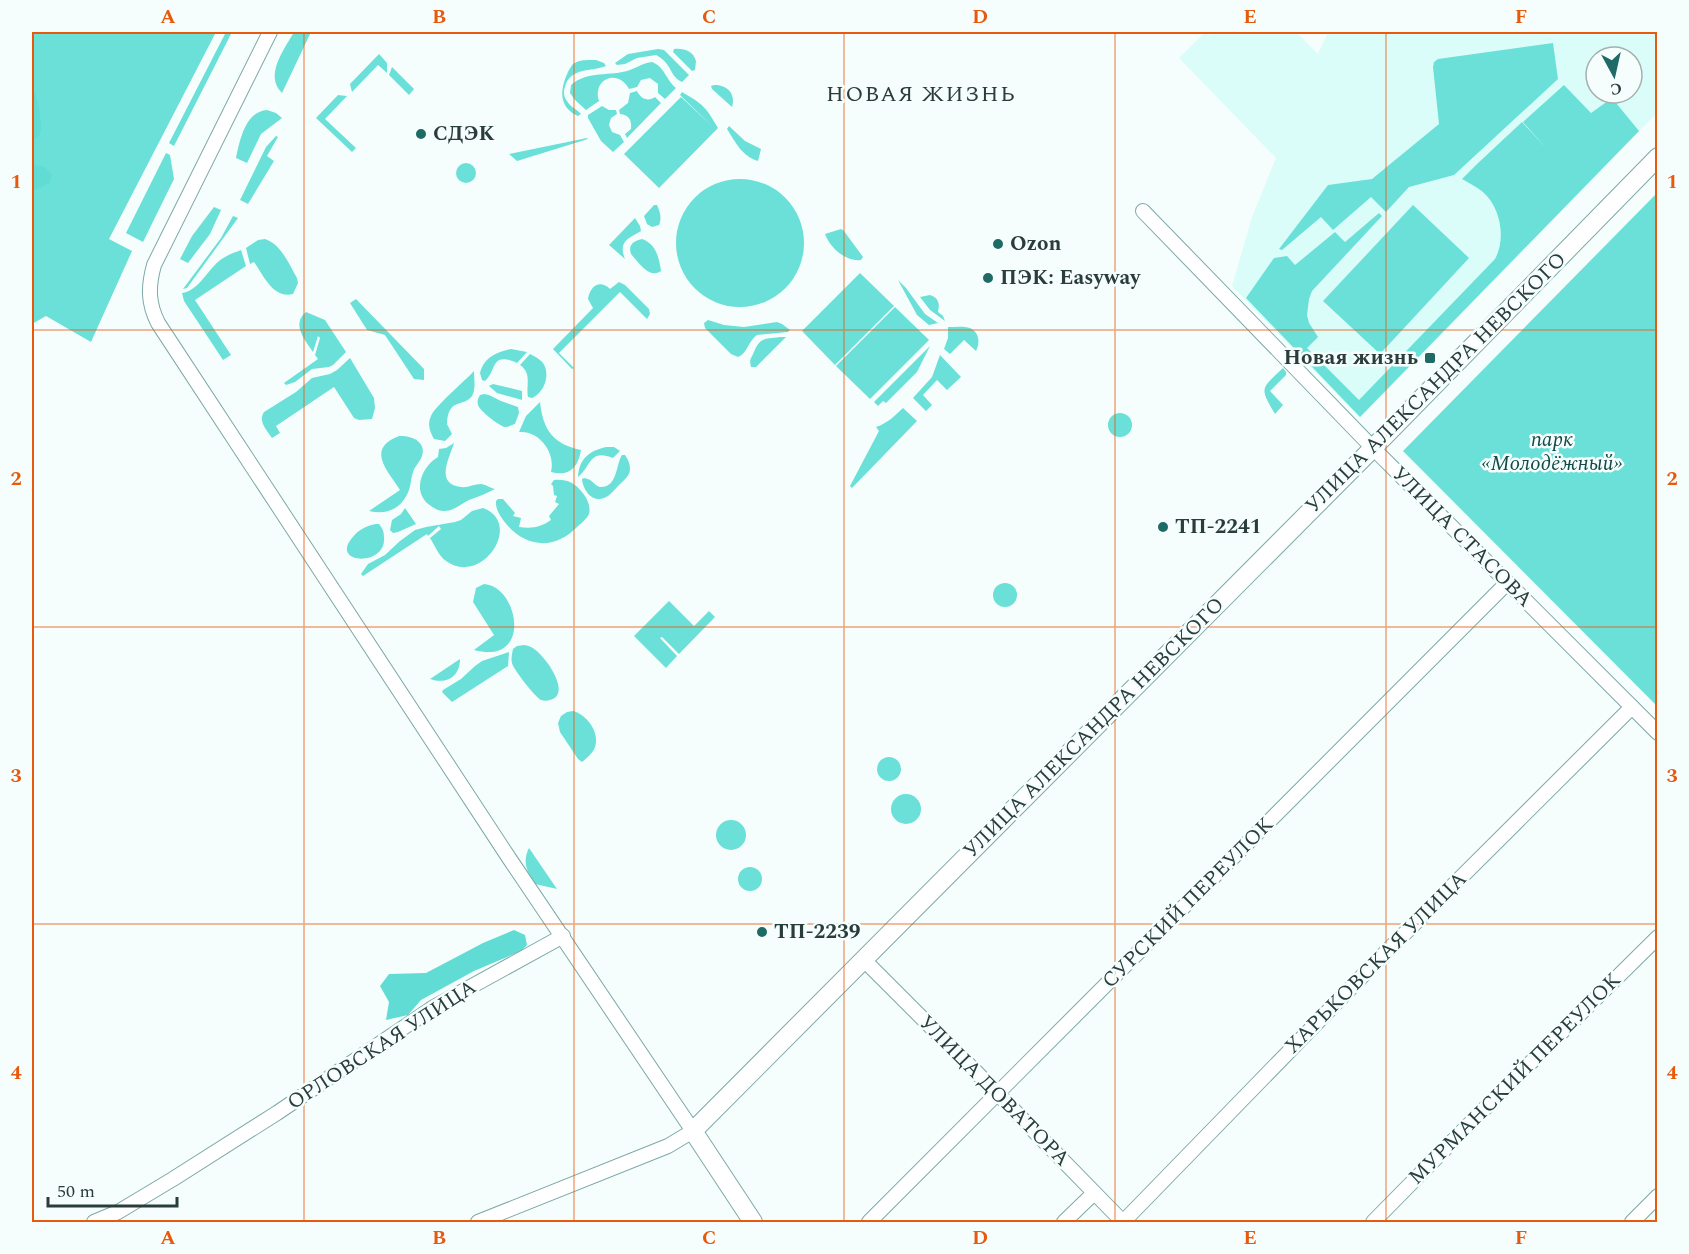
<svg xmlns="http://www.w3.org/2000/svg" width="1689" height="1254" viewBox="0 0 1689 1254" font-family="Spectral,serif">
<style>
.built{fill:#dbfdfa;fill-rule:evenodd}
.green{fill:#6be0d8}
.forest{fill:#60dcd5}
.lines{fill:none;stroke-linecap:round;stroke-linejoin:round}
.minor-casing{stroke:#7ca9a6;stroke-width:16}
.tertiary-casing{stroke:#7ca9a6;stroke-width:20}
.minor{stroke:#fff;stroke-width:14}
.tertiary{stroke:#fff;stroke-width:18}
.grid{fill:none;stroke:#e8590c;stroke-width:1.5;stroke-opacity:0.55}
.poi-dot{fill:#1e6a66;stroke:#f5fefd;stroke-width:2}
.labels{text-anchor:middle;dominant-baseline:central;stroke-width:5;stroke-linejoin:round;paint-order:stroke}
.poi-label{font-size:21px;font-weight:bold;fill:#2a3d3b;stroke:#f5fefd;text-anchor:start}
.street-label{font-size:21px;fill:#2a3d3b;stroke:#f5fefd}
.park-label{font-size:21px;font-style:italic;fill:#124a47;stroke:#f5fefd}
.neighbourhood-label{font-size:22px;letter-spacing:1.5px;fill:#2a3d3b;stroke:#f5fefd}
.neatline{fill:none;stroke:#e8590c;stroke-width:2}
.grid-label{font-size:20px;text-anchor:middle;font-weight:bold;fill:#e8590c}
</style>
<rect width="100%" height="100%" fill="#f5fefd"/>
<path class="built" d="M 1205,32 L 1209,35 L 1213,32 L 1296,32 L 1318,54 L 1328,32 L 1657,32 L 1657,113 L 1360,418 L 1232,286 L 1252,217 L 1276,158 L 1179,58 ZM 1596,57 L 1632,57 L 1632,93 L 1596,93 Z"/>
<g class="green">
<path d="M 32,32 L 216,32 L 109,239 L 132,251 L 91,342 L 46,316 L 32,324 Z"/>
<path d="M 226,32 L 232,32 L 174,146 L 169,143 Z"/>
<path d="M 294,32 L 311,32 L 282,93 C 264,75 284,50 294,32 Z"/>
<path d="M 1553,43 L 1558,79 L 1454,175 L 1409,187 L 1386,212 L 1371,197 L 1333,230 L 1321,217 L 1282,250 L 1279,249 L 1328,185 L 1372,179 L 1439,124 L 1433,67 L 1434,62 L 1438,59 Z"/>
<path d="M 658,49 L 664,50 L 689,75 L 682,82 C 669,76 673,64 656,55 L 637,58 L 625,64 L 617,65 L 615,63 L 628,54 Z"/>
<path d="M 674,49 C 684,48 693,51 696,61 L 695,70 L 692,71 L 673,52 Z"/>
<path d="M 379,54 L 387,63 L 387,73 L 378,65 L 352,92 L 350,84 Z"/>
<path d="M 596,60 L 604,63 L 606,66 C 591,72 570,67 565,87 C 563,92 564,97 567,101 C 570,107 577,109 581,114 L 578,116 C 558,107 560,89 568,72 C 569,70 572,65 573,64 C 579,59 590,60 596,60 Z"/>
<path d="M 652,62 C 665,67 666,80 676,88 L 665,99 L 658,93 L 658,84 L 650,78 L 641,80 L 637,87 L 629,89 C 618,68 592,79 599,101 L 586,110 L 575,100 L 570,93 L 571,85 C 588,70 610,77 630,70 C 638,67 643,63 652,62 Z"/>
<path d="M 392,67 L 414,89 L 409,95 L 389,75 Z"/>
<path d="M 714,85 C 727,85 736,93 732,107 L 712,89 L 711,86 Z"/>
<path d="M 1564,85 L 1591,113 L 1612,98 L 1639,131 L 1360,417 L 1246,298 L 1274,258 L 1287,256 L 1295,265 L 1335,232 L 1345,242 L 1379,213 L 1382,216 L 1312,291 L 1309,299 L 1307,315 L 1309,323 L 1318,337 L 1307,348 L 1359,400 L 1495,259 C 1506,239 1501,208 1483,192 C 1477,187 1469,183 1462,179 L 1476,165 L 1522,122 L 1547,149 L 1523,122 Z"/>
<path d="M 637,91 C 641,99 648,102 655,97 L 661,103 L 627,138 L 625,134 L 631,129 C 632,120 629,115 620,114 L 619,110 L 628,103 L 630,93 Z"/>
<path d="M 682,92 C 703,104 706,107 718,128 L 659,188 L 624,154 L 681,97 L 712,126 L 680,95 Z"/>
<path d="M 338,95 L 347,96 L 325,119 L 356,148 L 352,152 L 316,118 Z"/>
<path d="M 602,106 L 609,110 L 616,110 L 617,114 L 611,118 L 609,125 L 612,132 L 620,135 L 624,142 L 613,152 L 601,141 L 588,118 L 588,115 Z"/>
<path d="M 267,110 L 276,113 L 282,118 L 261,134 L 247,163 L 236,158 C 240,140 245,112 267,110 Z"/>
<path d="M 729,126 L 745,141 L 761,149 L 758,161 C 742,156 736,143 727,129 Z"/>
<path d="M 276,136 L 278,137 L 267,156 L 274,161 L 248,204 L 240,200 L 266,147 Z"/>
<path d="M 587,138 L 588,139 L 517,161 L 509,154 Z"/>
<path d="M 166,153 L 170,155 L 174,179 L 143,242 L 126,233 Z"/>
<circle cx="466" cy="173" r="10"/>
<circle cx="740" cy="243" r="64"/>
<path d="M 1657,193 L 1657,706 L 1403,451 Z"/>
<path d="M 654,205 L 657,205 C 660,212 662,218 659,225 L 652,227 L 647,224 L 644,216 Z"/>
<path d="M 1413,205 L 1469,258 L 1380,354 L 1323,301 Z"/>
<path d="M 214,207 L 221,210 L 210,234 L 188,263 L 180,259 L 192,236 Z"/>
<path d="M 233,216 L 238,218 L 187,288 L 183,289 L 221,238 Z"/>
<path d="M 635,218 L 640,226 L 641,231 C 628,239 618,241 625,259 L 609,245 Z"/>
<path d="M 841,229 L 844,231 L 863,257 L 861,260 C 846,262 830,248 825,234 Z"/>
<path d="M 265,239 C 281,244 289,264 297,278 L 298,283 L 293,294 C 273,299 264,276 254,262 L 250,264 L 246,248 L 258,240 Z"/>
<path d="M 642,239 C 656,244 659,257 661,271 C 649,279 639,263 631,254 C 628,245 633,241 642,239 Z"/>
<path d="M 241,250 L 246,266 L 195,300 L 231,355 L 223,360 L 184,301 L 182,293 C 198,291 207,271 219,261 C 225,256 233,253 241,250 Z"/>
<path d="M 860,273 L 894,306 L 835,365 L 802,331 Z"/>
<path d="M 898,280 L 906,288 L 925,314 L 938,323 L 929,325 L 917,315 Z"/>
<path d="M 619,282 L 625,285 L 649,309 L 650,314 L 647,319 L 620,292 L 559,353 L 574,368 L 572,369 L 553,349 L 593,308 L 588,299 C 590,286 600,279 610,289 Z"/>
<path d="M 930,295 C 939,298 940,304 938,312 L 943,316 L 945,321 L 930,310 L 920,297 Z"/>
<path d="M 356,299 L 424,369 L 424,380 L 414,379 L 385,335 L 367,330 L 350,303 Z"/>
<path d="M 895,307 L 929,340 L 870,399 L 836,366 Z"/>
<path d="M 306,312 L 325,320 L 346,352 L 333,365 L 329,367 L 312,369 L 295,382 L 286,385 L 284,383 L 318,359 L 315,355 L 320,338 L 318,336 L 313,352 C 305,340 291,324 306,312 Z"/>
<path d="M 708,320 L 724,325 L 744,327 L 777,322 L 782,324 L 790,330 L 788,332 L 757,335 C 748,341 748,353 738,357 L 731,354 L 705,328 L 704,323 Z"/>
<path d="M 948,327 C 955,327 964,326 970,328 C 980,333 980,343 976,351 L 964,340 L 950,354 L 944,349 L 948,338 Z"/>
<path d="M 780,337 L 786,337 L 756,367 L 751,367 C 749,359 751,359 754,352 C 760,337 765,339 780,337 Z"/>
<path d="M 930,346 L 917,372 L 886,403 L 883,401 L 878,406 L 874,402 Z"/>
<path d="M 511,349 L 527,352 L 517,363 C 490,351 497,371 485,381 L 482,380 L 480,373 C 484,357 497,352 511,349 Z"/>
<path d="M 530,354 C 534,356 540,359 543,363 C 551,375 544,393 532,398 L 528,397 C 526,385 532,373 520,365 Z"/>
<path d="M 940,355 L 961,377 L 947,390 L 937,380 L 923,395 L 932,405 L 926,411 L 913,398 L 932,377 Z"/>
<path d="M 350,358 L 374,398 L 375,408 L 372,419 L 359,420 L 354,418 L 334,387 L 276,426 L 280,433 L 272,438 C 266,429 258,421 264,412 L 296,392 L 312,378 L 330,374 L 337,370 Z"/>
<path d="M 1283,368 L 1286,372 L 1286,375 L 1270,391 L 1283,405 L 1275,414 C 1259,387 1261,389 1283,368 Z"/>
<path d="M 474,371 C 474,379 476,389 472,396 C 463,408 448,397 447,424 L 452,434 L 445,441 L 434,439 C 430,432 427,424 431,416 C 435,406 465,381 474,371 Z"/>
<path d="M 493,384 L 522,391 L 522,400 L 497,393 L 489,386 Z"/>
<path d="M 484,394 L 489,395 L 501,401 L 518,407 L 519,413 L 515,424 C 512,425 508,427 505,427 C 499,426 479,410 478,405 C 477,400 478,399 480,395 Z"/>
<path d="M 540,402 C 543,430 553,444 581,450 C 578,468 569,477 551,472 C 556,454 540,430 519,432 L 526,416 Z"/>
<path d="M 903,408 L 917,421 L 852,488 L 850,486 L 879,431 L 876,427 C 888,423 893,417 903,408 Z"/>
<circle cx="1120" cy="425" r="12"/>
<path d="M 399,436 C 410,435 427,441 422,456 C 420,462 415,466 413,472 C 411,478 411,484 409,490 C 402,509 387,515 369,511 L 400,490 C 388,471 365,449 399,436 Z"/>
<path d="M 454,443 C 450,457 434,484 461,487 C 468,488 474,484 481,484 C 485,484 490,488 495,489 C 487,493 478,497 469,500 C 461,504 454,511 444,511 C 439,511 435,509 431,506 C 411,493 421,467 438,457 L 439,449 L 446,448 Z"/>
<path d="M 606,447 L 614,447 L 620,451 L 613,458 C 589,448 591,467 578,477 C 579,459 589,451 606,447 Z"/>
<path d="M 622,455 L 625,455 C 628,459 630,464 630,469 C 630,476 624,480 619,485 C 615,489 610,496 604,498 C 592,503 583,490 582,479 L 584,478 C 593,479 595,487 601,487 C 618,487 616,463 622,455 Z"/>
<path d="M 554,480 C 566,479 574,482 582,492 C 587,498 591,506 589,514 C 587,519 580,524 576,528 C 555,549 528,548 508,526 C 502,519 495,510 496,501 L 498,499 L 503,499 L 515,513 L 513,516 L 521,518 L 519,527 C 532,529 541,527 551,520 L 549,516 L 559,504 L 555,502 L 557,496 L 554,495 L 553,486 L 551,484 Z"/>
<path d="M 405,508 L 416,524 L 398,532 L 393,533 L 390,530 L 392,520 L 401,514 Z"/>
<path d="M 483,508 C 524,523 482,587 446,561 C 439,556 435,546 430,538 L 441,529 L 439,526 L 428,536 L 427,534 L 363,576 L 361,574 L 368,564 L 385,555 L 400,541 L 415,530 L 426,527 L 455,522 L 461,520 L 472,511 Z"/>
<path d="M 376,524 L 379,524 C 383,529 384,532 384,538 C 386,567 330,564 352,538 C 359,529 366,526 376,524 Z"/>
<circle cx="1005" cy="595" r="12"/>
<path d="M 484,584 C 519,586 533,666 474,650 L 494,635 L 473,602 L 476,588 Z"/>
<path d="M 669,601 L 694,626 L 709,611 L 715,617 L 679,654 L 662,637 L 660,638 L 677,656 L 666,668 L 634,636 Z"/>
<path d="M 524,645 C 535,646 542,656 549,665 C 555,674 567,696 550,700 C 547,701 544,701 541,700 C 536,698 513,669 512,663 C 511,660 512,653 513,649 L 517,646 Z"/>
<path d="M 509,652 L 508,666 L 452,702 L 442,692 L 443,690 L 461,679 L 475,666 L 482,661 Z"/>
<path d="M 460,659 C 460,676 447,685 430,679 Z"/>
<path d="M 573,711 C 586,714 600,732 595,747 C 593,753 587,758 582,762 L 578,759 L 560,732 L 558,723 L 561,716 L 567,712 Z"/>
<circle cx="889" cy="769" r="12"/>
<circle cx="906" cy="809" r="15"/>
<circle cx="731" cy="835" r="15"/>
<path d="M 529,848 L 557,889 L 535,884 C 527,872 522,862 529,848 Z"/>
<circle cx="750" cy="879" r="12"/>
</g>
<g class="forest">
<path d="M 32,92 L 35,92 C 37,96 42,122 41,127 C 41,130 40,134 39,137 L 32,140 Z"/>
<path d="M 32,165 L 44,166 L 52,175 L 50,183 L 37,189 L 32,190 Z"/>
<path d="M 514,930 L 525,935 L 527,945 L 521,951 L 474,971 L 421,1000 L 408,1015 L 386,1020 L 389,1002 L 380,986 L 389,974 L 426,973 L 483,943 Z"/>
</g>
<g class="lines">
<defs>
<g id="minor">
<path d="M 270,32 L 154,265 C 148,287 148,303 158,323 L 509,858 L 693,1131 L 668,1146 L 478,1222"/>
<path d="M 1143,211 L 1373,448 L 1658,733"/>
<path d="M 863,959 L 998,1094 L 1123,1222"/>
<path d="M 94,1222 L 118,1212 L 173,1179 L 277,1113 L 434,1007 L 563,936"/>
<path d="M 869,1222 L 1507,583"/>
<path d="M 1064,1222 L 1094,1193"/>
<path d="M 1123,1222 L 1377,961 L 1632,707"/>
<path d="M 1373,1222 L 1503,1090 L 1658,937"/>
<path d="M 1632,1222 L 1658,1196"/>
</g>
<path id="tertiary" d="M 753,1222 L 693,1131 L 1373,448 L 1658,157"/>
</defs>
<use href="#minor" class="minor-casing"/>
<use href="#tertiary" class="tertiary-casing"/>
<use href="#minor" class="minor"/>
<use href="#tertiary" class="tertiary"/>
</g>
<path class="grid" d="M 304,32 L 304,1222M 574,32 L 574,1222M 844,32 L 844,1222M 1115,32 L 1115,1222M 1386,32 L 1386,1222M 32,330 L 1658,330M 32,627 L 1658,627M 32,924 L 1658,924"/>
<g class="poi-dot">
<circle cx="421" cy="134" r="6"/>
<circle cx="998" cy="244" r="6"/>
<circle cx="988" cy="278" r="6"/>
<rect x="1424" y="352" width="12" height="12" rx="3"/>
<circle cx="1163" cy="527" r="6"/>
<circle cx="762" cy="932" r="6"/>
</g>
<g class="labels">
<g class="poi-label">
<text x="433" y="134">СДЭК</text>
<text x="1010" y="244">Ozon</text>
<text x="1000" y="278">ПЭК: Easyway</text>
<text x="1418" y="358" text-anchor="end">Новая жизнь</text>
<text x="1175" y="527">ТП-2241</text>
<text x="774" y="932">ТП-2239</text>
</g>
<g class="street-label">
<text transform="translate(1436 383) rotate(-45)">УЛИЦА АЛЕКСАНДРА НЕВСКОГО</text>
<text transform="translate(1462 537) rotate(45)">УЛИЦА СТАСОВА</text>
<text transform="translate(1094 728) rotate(-45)">УЛИЦА АЛЕКСАНДРА НЕВСКОГО</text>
<text transform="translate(1188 903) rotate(-45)">СУРСКИЙ ПЕРЕУЛОК</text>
<text transform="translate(1376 963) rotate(-45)">ХАРЬКОВСКАЯ УЛИЦА</text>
<text transform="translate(382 1045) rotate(-33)">ОРЛОВСКАЯ УЛИЦА</text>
<text transform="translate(1515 1079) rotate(-45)">МУРМАНСКИЙ ПЕРЕУЛОК</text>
<text transform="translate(994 1091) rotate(45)">УЛИЦА ДОВАТОРА</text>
</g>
<g class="park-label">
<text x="1552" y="440">парк<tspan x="1552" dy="24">«Молодёжный»</tspan></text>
</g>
<g class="neighbourhood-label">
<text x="921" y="94">НОВАЯ ЖИЗНЬ</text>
</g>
</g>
<rect width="1689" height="1254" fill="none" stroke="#f5fefd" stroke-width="66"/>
<g transform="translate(1614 75) rotate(172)"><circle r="28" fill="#f5fefd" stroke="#a4b1af" stroke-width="1.5"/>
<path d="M0-4.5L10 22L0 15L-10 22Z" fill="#1e6a66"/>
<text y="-9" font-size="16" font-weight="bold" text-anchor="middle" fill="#2a3d3b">С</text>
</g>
<path d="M48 1197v9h129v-9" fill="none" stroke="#2a3d3b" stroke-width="3"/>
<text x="57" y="1197" font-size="18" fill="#2a3d3b" stroke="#f5fefd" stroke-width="4.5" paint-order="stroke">50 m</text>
<rect x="33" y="33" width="1623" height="1188" class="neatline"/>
<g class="grid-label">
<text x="168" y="23">A</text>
<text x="439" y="23">B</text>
<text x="709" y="23">C</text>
<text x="980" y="23">D</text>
<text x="1250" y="23">E</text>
<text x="1521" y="23">F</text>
<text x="16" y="188">1</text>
<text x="1672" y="188">1</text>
<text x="16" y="485">2</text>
<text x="1672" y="485">2</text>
<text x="16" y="782">3</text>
<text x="1672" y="782">3</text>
<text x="16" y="1079">4</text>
<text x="1672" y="1079">4</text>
<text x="168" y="1244">A</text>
<text x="439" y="1244">B</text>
<text x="709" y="1244">C</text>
<text x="980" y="1244">D</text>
<text x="1250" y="1244">E</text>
<text x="1521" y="1244">F</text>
</g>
</svg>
